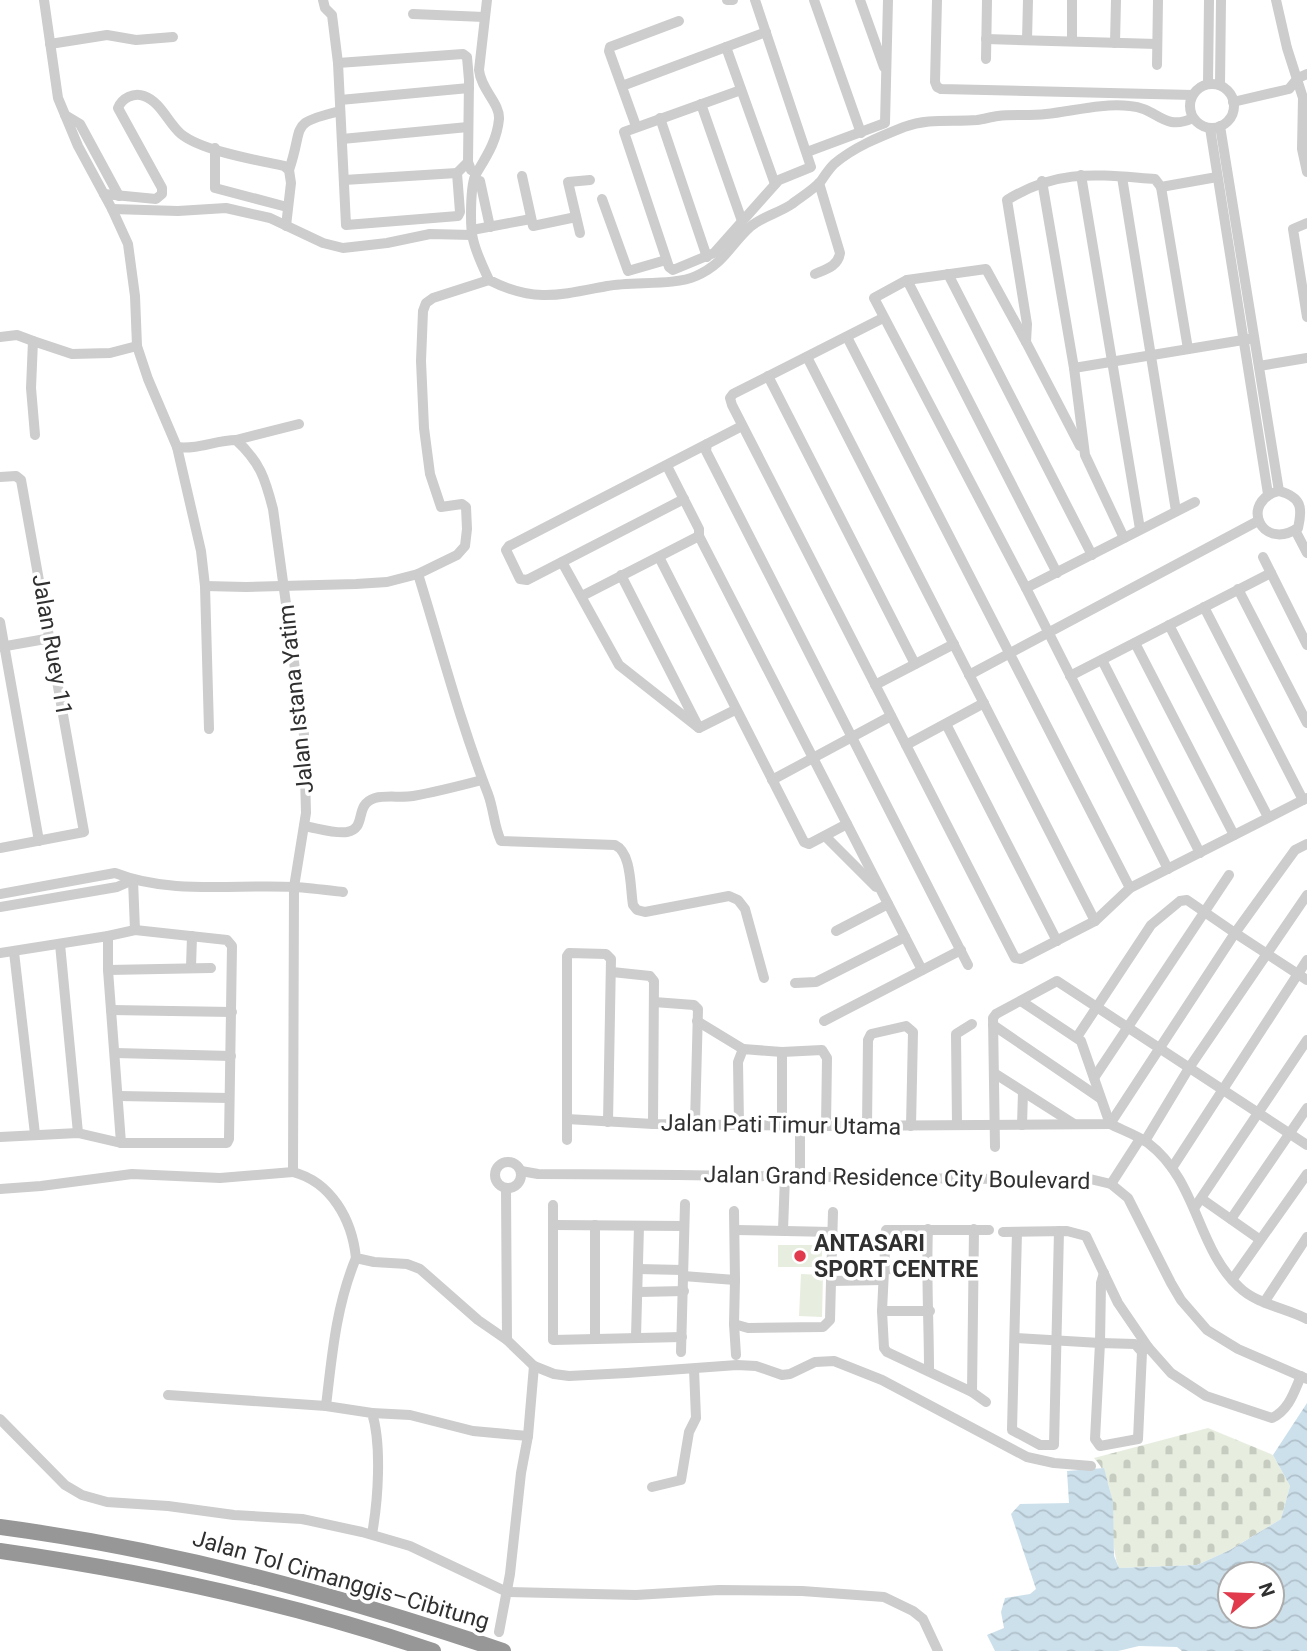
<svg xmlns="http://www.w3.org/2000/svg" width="1307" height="1651" viewBox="0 0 1307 1651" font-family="Roboto,sans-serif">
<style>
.cemetery{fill:url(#cemetery-stones)}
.garden{fill:#e7eddf}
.water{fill:url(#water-waves);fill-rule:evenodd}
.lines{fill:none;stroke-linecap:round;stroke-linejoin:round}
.minor{stroke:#cdcdcd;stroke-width:10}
.highway{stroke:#979797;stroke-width:16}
.poi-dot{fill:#e03a4c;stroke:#fff;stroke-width:2.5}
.labels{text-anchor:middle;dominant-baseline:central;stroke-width:7;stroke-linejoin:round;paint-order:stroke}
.street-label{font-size:23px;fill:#303030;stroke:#fff}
.poi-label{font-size:23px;font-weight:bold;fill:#303030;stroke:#fff;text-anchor:start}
</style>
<defs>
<pattern id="cemetery-stones" width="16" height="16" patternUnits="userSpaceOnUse" patternTransform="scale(1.75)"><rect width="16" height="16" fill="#e7eddf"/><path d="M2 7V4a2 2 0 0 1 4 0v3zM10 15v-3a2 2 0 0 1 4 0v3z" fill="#c6ccc0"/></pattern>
<pattern id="water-waves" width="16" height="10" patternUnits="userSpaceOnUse" patternTransform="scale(1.75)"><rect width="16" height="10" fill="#cce0eb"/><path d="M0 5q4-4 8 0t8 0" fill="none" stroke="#b0c0ca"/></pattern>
</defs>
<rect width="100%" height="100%" fill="#fff"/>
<path class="cemetery" d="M 1208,1428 L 1273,1455 L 1290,1486 L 1281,1519 L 1230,1550 L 1197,1565 L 1119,1568 C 1105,1532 1123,1489 1094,1458 Z"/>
<g class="garden">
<rect x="778" y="1245" width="44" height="22"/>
<path d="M 801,1274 L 823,1275 L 822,1317 L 799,1316 Z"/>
</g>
<path class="water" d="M 1307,1403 L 1307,1651 L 1182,1651 L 1177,1647 L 1139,1646 L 1118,1651 L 995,1651 L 987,1635 L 1004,1628 L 1001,1612 L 1005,1598 L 1030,1594 L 1036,1589 L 1011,1514 L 1020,1504 L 1069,1503 L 1067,1471 L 1104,1468 L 1113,1502 L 1114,1556 L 1119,1568 L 1197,1565 L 1230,1550 L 1281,1519 L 1290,1486 L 1273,1455 ZM 1230,1574 L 1272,1574 L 1272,1616 L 1230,1616 Z"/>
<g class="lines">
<g class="minor">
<path d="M 44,0 L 58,98 L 78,146 L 112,209 L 128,244 L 135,296 L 137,346 L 148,379 L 177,447 C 197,450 216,440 236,440 C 260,462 265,478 273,509 L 304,735 L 306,813 L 294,887 L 293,1172 C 331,1182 352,1219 356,1258 L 374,1262 L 407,1264 L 420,1269 L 478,1320 L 507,1340 L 534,1366 L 554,1374 L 569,1376 L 627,1373 L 737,1365 L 756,1366 L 782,1375 L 790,1374 L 815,1362 L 834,1361 L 882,1380 L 1027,1457 L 1054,1463 L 1091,1466"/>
<path d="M 323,0 L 325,8 L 332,15 L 338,63"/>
<path d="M 487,0 L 479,70 C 481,90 500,103 499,119 C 497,141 486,157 476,174 C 470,184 470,228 473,239 C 476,253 483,267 489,280 C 534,303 560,295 607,286 C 633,281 674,286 696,276 C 724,264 730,245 750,227 C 763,216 779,213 792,204 C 801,197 813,190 821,181 C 825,175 829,169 834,164 C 854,147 879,137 904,127 C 929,118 951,122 977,120 C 984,119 991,117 998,116 C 1013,114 1030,116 1046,114 C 1074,111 1101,103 1130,106 C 1158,108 1163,132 1193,118"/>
<path d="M 727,0 L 733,0"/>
<path d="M 814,0 L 861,133"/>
<path d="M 860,0 L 884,67"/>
<path d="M 937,0 L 935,82 L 937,87 L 941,89 L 1193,95"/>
<path d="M 1276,0 L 1287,48 L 1303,98 L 1302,149 L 1307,172"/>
<path d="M 413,14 L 484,17"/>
<path d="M 986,39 L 1157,44"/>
<path d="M 1027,40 L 1028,0"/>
<path d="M 1072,41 L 1072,0"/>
<path d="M 1115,43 L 1116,0"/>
<path d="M 50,44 L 107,35 L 136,40 L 173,37"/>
<path d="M 726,47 L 775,184"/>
<path d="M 986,59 L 987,0"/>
<path d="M 1157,65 L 1158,0"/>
<path d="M 1208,84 L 1209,0"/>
<circle cx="1212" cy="106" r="22"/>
<path d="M 1220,85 L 1221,0"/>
<path d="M 622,86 L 766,32"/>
<path d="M 741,90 L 624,132 L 669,267 L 673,270 L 714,253 L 779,180 L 811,167 L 755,0"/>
<path d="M 340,100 L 469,88"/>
<path d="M 1233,102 L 1289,89 L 1298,78 L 1307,74"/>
<path d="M 701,104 L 742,221"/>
<path d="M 65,115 L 80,124 L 119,196"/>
<path d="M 660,118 L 707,257"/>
<path d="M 636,126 L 609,51 L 610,47 L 679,21"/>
<path d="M 1220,126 L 1279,491"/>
<path d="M 1210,128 L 1268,494"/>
<path d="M 342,139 L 468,127"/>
<path d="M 215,148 L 215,188 L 287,207"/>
<path d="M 807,152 L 885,123 L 888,0"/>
<path d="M 468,162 L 457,173 L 460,212 L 458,216 L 346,225 L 338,63 L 463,54 L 467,57 L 469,80 L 468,162 L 471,170 L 476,173"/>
<path d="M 289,170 C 305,124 287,124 340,111"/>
<path d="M 1081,175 L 1140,529"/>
<path d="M 522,176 L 533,226 L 576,217"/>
<path d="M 1122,177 L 1176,511"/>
<path d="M 344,180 L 457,173"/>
<path d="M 480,181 L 490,227"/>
<path d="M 1042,181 L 1074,368"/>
<path d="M 1161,187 L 1188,349"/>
<path d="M 104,194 L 156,199 L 162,194 L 162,188 L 118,108 C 122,98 134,92 144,96 C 161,102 168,123 181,134 C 202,151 257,160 284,166 L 289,170 L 291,183 L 286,226"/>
<path d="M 602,199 L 628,271 L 666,260"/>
<path d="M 112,209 L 178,211 L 226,208 L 270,218 L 323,243 L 343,248 L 387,243 L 430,234 L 472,235"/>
<path d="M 1307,223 L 1293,229 L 1307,317"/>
<path d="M 472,230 L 531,219"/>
<path d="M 580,233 L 568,182 L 590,180"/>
<path d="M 815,274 C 827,269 838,266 840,253 L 819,183"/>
<path d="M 948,274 L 1092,555"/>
<path d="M 907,280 L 1057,573"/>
<path d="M 883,318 L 733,394 L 730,398 L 732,405 L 1015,958 L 1021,959 L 1095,921 L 1130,888 L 1307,798"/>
<path d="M 0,337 L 17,335 L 33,341"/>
<path d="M 847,337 L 1130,888"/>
<path d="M 1026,342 L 1080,446"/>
<path d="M 807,357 L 1095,921"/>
<path d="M 1259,366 L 1307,358"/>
<path d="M 768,376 L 915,664"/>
<path d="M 742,426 L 707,444 L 706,451 L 968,965"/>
<path d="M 35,435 L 31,388 L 33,341 L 72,354 L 110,353 L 137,346"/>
<path d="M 236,440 L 299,424"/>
<path d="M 177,447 L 201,551 L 205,586 L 209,729"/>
<path d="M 0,477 L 16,476 L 21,480 L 84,832 L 0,848"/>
<path d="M 1279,491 C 1301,497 1303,507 1298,528 C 1261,552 1239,501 1279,491 Z"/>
<path d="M 684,499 L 527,580 L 520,579 L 506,550 L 509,546 L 707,444"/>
<path d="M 1295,530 L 1307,553"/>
<path d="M 699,536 L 922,970"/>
<path d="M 1124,538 L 1085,455 L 1074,368 L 1249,339"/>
<path d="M 659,557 L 804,842 L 809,844 L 847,824"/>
<path d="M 1263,557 L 1307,645"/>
<path d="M 562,562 L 619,665 L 699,728"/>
<path d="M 418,574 C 441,648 460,722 488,794 C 494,810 494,827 501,841 L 615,845 C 632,853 630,888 633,905 L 637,910 L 645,912 L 729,896 L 738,900 L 745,909 L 764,978"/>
<path d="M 621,575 L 699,728 L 735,710"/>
<path d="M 205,586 L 246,587 L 356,584 L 387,582 L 418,574 L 457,555 L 465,546 L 467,529 L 466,507 L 462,504 L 441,507 L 430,474 L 424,428 L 421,361 L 423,311 L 426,303 L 433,298 L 489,280"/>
<path d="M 1026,588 L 1195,502"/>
<path d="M 1238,589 L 1307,723"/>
<path d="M 582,596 L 699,536 L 699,529 L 667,466"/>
<path d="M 1204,607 L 1303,800"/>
<path d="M 0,622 L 39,841"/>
<path d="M 1169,625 L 1268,817"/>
<path d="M 1135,643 L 1234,835"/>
<path d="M 0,647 L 51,638"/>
<path d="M 1102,660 L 1200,853"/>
<path d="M 969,675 L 1258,521"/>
<path d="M 1070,676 L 1271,573"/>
<path d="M 875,685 L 954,644"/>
<path d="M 946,724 L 1057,941"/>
<path d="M 906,745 L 984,703"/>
<path d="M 772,780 L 891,716"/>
<path d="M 304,826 C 317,828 335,834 347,832 C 368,828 353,805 375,798 C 387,795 401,798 413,796 C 436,792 459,786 482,780"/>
<path d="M 826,837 L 876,887"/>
<path d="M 1307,844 L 1295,850 L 1235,933 L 1307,980"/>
<path d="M 1168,869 L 1026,588 L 874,298 L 907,280 L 986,269 L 1026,342 L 1027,324 L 1007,200 C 1059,168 1098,175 1155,179 L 1161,187 L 1217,177"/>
<path d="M 133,880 L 135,930"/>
<path d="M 0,894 L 115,873 C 171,895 235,884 294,887 C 310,888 326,890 343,892"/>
<path d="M 0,907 L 117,887 L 133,880"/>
<path d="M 836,931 L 888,904"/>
<path d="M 108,936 L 108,970 L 121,1143"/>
<path d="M 60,944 L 78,1133"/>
<path d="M 14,952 L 35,1134"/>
<path d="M 0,953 L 108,936 L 135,930 L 227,940 L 232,946 L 229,1139 L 227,1143 L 121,1143 L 78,1133 L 0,1137"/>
<path d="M 191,967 L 192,936"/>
<path d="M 108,970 L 211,968"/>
<path d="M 612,972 L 650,976 L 654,981 L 653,1124"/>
<path d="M 795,983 L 816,982 L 905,937"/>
<path d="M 1021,1001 L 1081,1041 L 1110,1124 C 1122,1130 1137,1135 1148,1143 C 1198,1181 1196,1247 1239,1287 C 1256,1304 1286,1308 1307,1319"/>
<path d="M 654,1002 L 694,1005 L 698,1009 L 695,1123"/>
<path d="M 111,1010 L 232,1012"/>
<path d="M 697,1021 L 743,1049"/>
<path d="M 824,1021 L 961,950"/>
<path d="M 993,1025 L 1100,1098"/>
<path d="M 115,1053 L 231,1056"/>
<path d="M 994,1073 L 1074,1124"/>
<path d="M 1094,1078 L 1229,875"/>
<path d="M 119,1096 L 229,1098"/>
<path d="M 567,1119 L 653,1124 L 826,1126 L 1110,1124 L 1235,933 L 1187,900 L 1180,901 L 1151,925 L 1077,1037"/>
<path d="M 782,1123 L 782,1052"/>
<path d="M 739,1124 L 738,1062 L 743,1049 L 782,1052 L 822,1050 L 827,1058 L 826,1126"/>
<path d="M 957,1125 L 956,1034 L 972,1024"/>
<path d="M 1022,1125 L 1023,1092"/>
<path d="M 867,1126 L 868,1040 L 871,1034 L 906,1026 L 913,1032 L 911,1126"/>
<path d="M 567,1140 L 567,956 L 569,953 L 606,954 L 611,959 L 608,1122"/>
<path d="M 1145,1141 L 1189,1068 L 1307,895"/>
<path d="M 995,1147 L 993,1018 L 996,1014 L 1057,981 L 1307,1145"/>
<circle cx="508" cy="1175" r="13"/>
<path d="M 1172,1168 L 1307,960"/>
<path d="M 521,1171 L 538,1174 C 722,1174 906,1180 1090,1179 L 1111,1184 L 1128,1198 L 1171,1283 L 1181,1300 L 1207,1330 L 1238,1349 L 1307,1379"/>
<path d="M 800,1176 L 800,1125"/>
<path d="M 1111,1184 L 1140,1139"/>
<path d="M 506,1188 L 507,1340"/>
<path d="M 0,1189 L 41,1186 L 132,1174 L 220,1178 L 293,1172"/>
<path d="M 1202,1199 L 1259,1239"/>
<path d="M 553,1205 L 553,1340 L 682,1337"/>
<path d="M 1195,1207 L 1307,1040"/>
<path d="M 833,1212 L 831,1281 L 883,1280"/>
<path d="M 1231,1219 L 1307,1108"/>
<path d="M 554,1225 L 684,1226"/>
<path d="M 928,1229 C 926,1276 929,1323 929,1370"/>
<path d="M 736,1230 L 832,1232"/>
<path d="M 783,1230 L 785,1176"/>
<path d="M 1003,1232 L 1067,1231 L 1086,1236 L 1118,1303 L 1148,1347 L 1171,1373 L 1206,1396 L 1272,1418 C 1289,1410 1294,1392 1301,1376"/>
<path d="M 1017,1232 L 1012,1430 L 1040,1445 L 1054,1445 L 1059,1231"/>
<path d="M 638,1269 L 683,1270"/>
<path d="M 884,1269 L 927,1270"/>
<path d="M 683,1276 L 735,1280 L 734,1211"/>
<path d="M 735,1280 L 734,1324 L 748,1328 L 823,1327 L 830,1320 L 831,1281"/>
<path d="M 1232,1280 L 1307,1174"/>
<path d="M 639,1292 L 684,1291"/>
<path d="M 1265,1301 L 1307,1237"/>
<path d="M 882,1311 L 930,1311"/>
<path d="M 734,1324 L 736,1355"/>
<path d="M 636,1337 L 639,1226"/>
<path d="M 595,1338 L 595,1225"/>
<path d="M 1016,1338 L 1100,1343 L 1101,1283 L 1104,1273"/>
<path d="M 681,1352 L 685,1204"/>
<path d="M 1142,1352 L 1135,1344 L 1100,1343 L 1095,1439 L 1100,1446 L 1138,1439 L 1142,1352 L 1148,1347"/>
<path d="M 972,1392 L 974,1229"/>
<path d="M 168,1395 L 326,1406 L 372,1413 C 382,1445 378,1501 372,1534"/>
<path d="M 986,1402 L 972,1392 L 887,1352 L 884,1348 L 882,1311 L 886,1230 L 989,1230"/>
<path d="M 326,1406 C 332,1355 336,1306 356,1258"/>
<path d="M 372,1413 L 410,1415 L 473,1431 L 528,1436"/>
<path d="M 0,1419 L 65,1485 L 82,1495 L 107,1502 L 168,1506 L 234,1515 L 302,1519 L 362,1532 L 410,1546 L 507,1592 L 636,1595 L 719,1590 L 802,1591 L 884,1597 L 913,1611 L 923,1619 L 938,1651"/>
<path d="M 652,1487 L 681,1480 L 689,1432 L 696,1418 L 694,1369"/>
<path d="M 499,1632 L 510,1574 L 521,1473 L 528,1436 L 534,1366"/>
</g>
<g class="highway">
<path d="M 0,1527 C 174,1550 337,1595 503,1651"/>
<path d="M 0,1551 C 147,1572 292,1603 433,1651"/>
</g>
</g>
<circle class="poi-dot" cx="800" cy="1256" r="7"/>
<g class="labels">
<g class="street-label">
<text transform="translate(52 645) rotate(80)">Jalan Ruey 11</text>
<text transform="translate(296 699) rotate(-96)">Jalan Istana Yatim</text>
<text transform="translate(781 1125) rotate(1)">Jalan Pati Timur Utama</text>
<text transform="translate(897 1178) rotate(1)">Jalan Grand Residence City Boulevard</text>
<text transform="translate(341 1580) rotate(16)">Jalan Tol Cimanggis–Cibitung</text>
</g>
<g class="poi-label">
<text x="814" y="1243">ANTASARI<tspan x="814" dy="26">SPORT CENTRE</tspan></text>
</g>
</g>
<g transform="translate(1251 1595) rotate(71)"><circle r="33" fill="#ffffff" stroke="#acacac" stroke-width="2"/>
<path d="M0-5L12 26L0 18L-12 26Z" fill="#e03a4c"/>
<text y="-10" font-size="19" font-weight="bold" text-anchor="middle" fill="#303030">N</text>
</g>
</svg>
